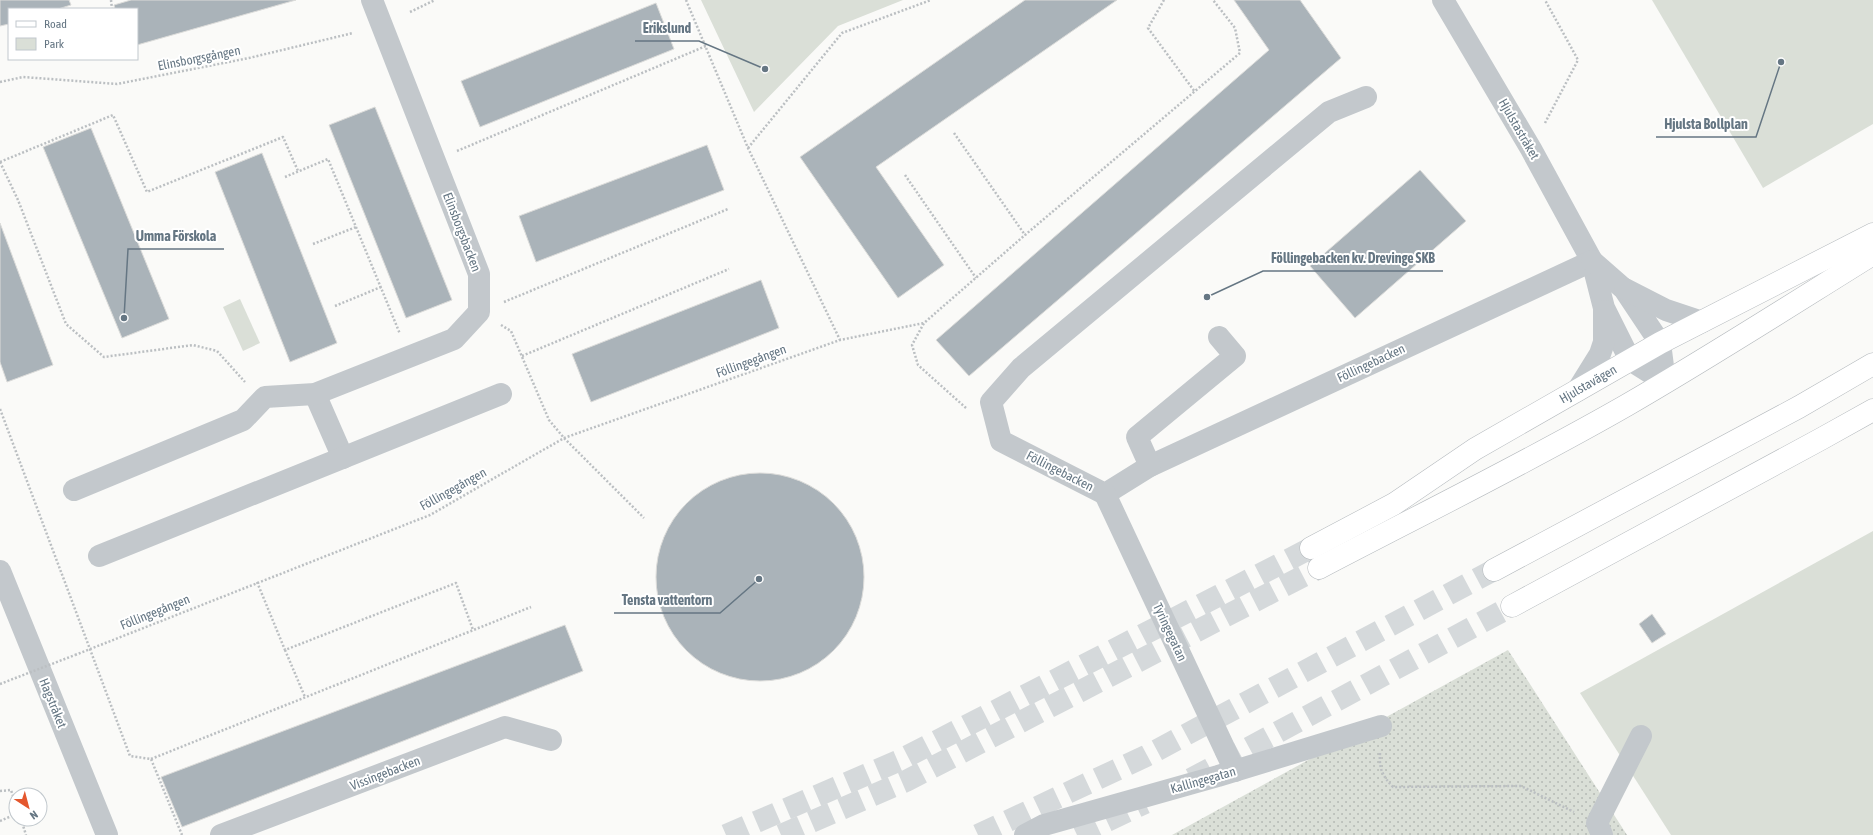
<svg xmlns="http://www.w3.org/2000/svg" width="1873" height="835" viewBox="0 0 1873 835" font-family="'Asap Condensed',sans-serif">
<style>
.grass{fill:url(#grass-dots)}
.park{fill:#dadfd7}
.building{fill:#aab3b9;stroke:#dcdcda}
.lines{fill:none;stroke-linecap:round;stroke-linejoin:round}
.major-tunnel{stroke:#d5d9db;stroke-width:22;stroke-dasharray:22 11;stroke-linecap:butt}
.highway-tunnel{stroke:#d5d9db;stroke-width:22;stroke-dasharray:22 11;stroke-linecap:butt}
.major-casing{stroke:#b5babe;stroke-width:23}
.highway-casing{stroke:#b4b9bd;stroke-width:23}
.path{stroke:#bbbfc2;stroke-width:2.5;stroke-dasharray:2 2;stroke-linecap:butt}
.minor{stroke:#c3c8cc;stroke-width:22}
.major{stroke:#fff;stroke-width:22}
.highway{stroke:#fff;stroke-width:22}
.path-bridge{stroke:#bbbfc2;stroke-width:2.5;stroke-dasharray:2 2;stroke-linecap:butt}
.labels{text-anchor:middle;dominant-baseline:central;stroke-width:4;stroke-linejoin:round;paint-order:stroke}
.street-label{font-size:13px;fill:#657683;stroke:#fff}
.leader{fill:none;stroke:#657683;stroke-width:1.5}
.callout-dot{fill:#657683;stroke:#fff;stroke-width:1.5}
.callout-label{font-size:14px;text-anchor:middle;font-weight:bold;fill:#657683;stroke:#fff;stroke-width:4;stroke-linejoin:round;paint-order:stroke}
</style>
<defs>
<pattern id="grass-dots" width="8" height="8" patternUnits="userSpaceOnUse"><rect width="8" height="8" fill="#dadfd7"/><path d="M2 2h.1M6 6h.1" fill="none" stroke="#b4b9b4" stroke-width="1.8" stroke-linecap="round"/></pattern>
</defs>
<rect width="100%" height="100%" fill="#fafaf8"/>
<path class="grass" d="M 1508,650 L 1627,835 L 1172,835 Z"/>
<g class="park">
<path d="M 701,0 L 903,0 L 838,26 L 754,112 Z"/>
<path d="M 1652,0 L 1873,0 L 1873,124 L 1763,188 Z"/>
<path d="M 240,299 L 260,343 L 243,351 L 223,307 Z"/>
<path d="M 1873,531 L 1873,835 L 1671,835 L 1580,693 Z"/>
</g>
<g class="building">
<path d="M 0,0 L 69,0 L 71,5 L 58,9 L 9,9 L 9,24 L 0,26 Z"/>
<path d="M 131,0 L 296,0 L 137,45 L 137,9 L 115,9 L 114,5 Z"/>
<path d="M 1025,0 L 1117,0 L 876,167 L 944,265 L 898,298 L 800,157 Z"/>
<path d="M 1234,0 L 1300,0 L 1341,58 L 969,376 L 936,340 L 1269,50 Z"/>
<path d="M 656,3 L 674,49 L 480,127 L 461,81 Z"/>
<path d="M 375,107 L 452,300 L 406,318 L 329,125 Z"/>
<path d="M 91,128 L 169,319 L 122,338 L 43,147 Z"/>
<path d="M 707,145 L 724,190 L 536,262 L 519,216 Z"/>
<path d="M 262,153 L 337,343 L 290,362 L 215,172 Z"/>
<path d="M 1420,170 L 1466,221 L 1355,318 L 1310,266 Z"/>
<path d="M 0,223 L 53,365 L 7,382 L 0,362 Z"/>
<path d="M 761,280 L 779,328 L 591,402 L 572,354 Z"/>
<circle cx="760" cy="577" r="104"/>
<path d="M 1652,614 L 1666,634 L 1652,643 L 1639,624 Z"/>
<path d="M 565,625 L 583,671 L 182,827 L 161,777 Z"/>
</g>
<g class="lines">
<g class="major-tunnel">
<path d="M 726,835 L 898,761 L 1311,548"/>
<path d="M 781,835 L 906,781 L 1319,568"/>
</g>
<g class="highway-tunnel">
<path d="M 1191,779 L 1512,606"/>
<path d="M 978,835 L 1146,756 L 1494,570"/>
<path d="M 1077,835 L 1145,803"/>
</g>
<defs>
<g id="major">
<path d="M 1311,548 L 1394,504 L 1475,449 L 1660,343 L 1873,234"/>
<path d="M 1319,568 C 1422,514 1526,463 1627,405 C 1710,357 1791,305 1873,254"/>
</g>
<g id="highway">
<path d="M 1494,570 L 1799,407 L 1873,364"/>
<path d="M 1512,606 L 1821,439 L 1873,410"/>
</g>
</defs>
<use href="#major" class="major-casing"/>
<use href="#highway" class="highway-casing"/>
<g class="path">
<path d="M 111,0 L 112,9"/>
<path d="M 686,0 L 748,148 L 840,340"/>
<path d="M 1164,0 L 1148,28 L 1195,92"/>
<path d="M 410,12 L 435,0"/>
<path d="M 0,82 L 23,77 L 117,84 L 249,58 L 353,33"/>
<path d="M 1545,123 L 1578,60 L 1545,0"/>
<path d="M 954,133 L 1025,235"/>
<path d="M 748,148 L 842,33 L 931,0"/>
<path d="M 457,151 L 706,46"/>
<path d="M 0,162 L 18,200 L 66,324 L 104,357 L 193,345 L 217,351 L 245,382"/>
<path d="M 0,162 L 113,115 L 147,192 L 283,137 L 298,171"/>
<path d="M 905,175 L 976,278"/>
<path d="M 285,177 L 328,159 L 400,334"/>
<path d="M 313,244 L 356,227"/>
<path d="M 504,302 L 728,209"/>
<path d="M 335,306 L 381,287"/>
<path d="M 501,325 L 511,331 L 549,420 L 564,438 L 644,518"/>
<path d="M 522,356 L 729,269"/>
<path d="M 966,408 L 918,365 L 912,345 L 924,323 L 1025,235 L 1240,53 L 1235,28 L 1213,0"/>
<path d="M 0,409 L 130,756 L 151,759 L 182,835"/>
<path d="M 257,582 L 285,650 L 456,583 L 473,630"/>
<path d="M 285,650 L 305,697"/>
<path d="M 75,655 L 430,515 L 564,438 L 840,340 L 924,323"/>
<path d="M 1380,753 C 1379,769 1382,775 1393,787 L 1521,786 L 1574,812"/>
<path d="M 151,759 L 531,607"/>
<path d="M 0,791 L 11,790 L 16,805"/>
<path d="M 21,819 L 26,835"/>
<path d="M 0,821 L 16,814"/>
</g>
<g class="minor">
<path d="M 1443,0 L 1531,149 L 1592,261 L 1604,308 L 1630,360 L 1665,382"/>
<path d="M 1366,97 L 1329,112 L 1021,368 L 991,402 L 1001,441 L 1105,494 L 1150,466 L 1592,261"/>
<path d="M 1592,261 L 1624,289 L 1660,343 L 1665,382"/>
<path d="M 1625,289 L 1666,310 L 1702,322"/>
<path d="M 1577,391 L 1600,354 L 1604,342 L 1604,311"/>
<path d="M 315,394 L 343,458"/>
<path d="M 1150,466 L 1137,437 L 1235,356 L 1219,337"/>
<path d="M 74,490 L 243,420 L 265,397 L 315,394 L 454,339 L 479,312 L 479,274 L 372,0"/>
<path d="M 1105,494 L 1235,771"/>
<path d="M 99,556 L 501,394"/>
<path d="M 0,571 L 107,835"/>
<path d="M 221,835 L 505,727 L 551,740"/>
<path d="M 1025,835 L 1044,825 L 1218,776 L 1381,726"/>
<path d="M 1602,835 L 1597,823 L 1641,736"/>
</g>
<use href="#major" class="major"/>
<use href="#highway" class="highway"/>
<path class="path-bridge" d="M 0,684 L 75,655"/>
</g>
<g class="labels">
<g class="street-label">
<text transform="translate(199 58) rotate(-11)">Elinsborgsgången</text>
<text transform="translate(1519 129) rotate(60)">Hjulstastråket</text>
<text transform="translate(462 232) rotate(69)">Elinsborgsbacken</text>
<text transform="translate(751 361) rotate(-20)">Föllingegången</text>
<text transform="translate(1371 363) rotate(-25)">Föllingebacken</text>
<text transform="translate(1588 384) rotate(-30)">Hjulstavägen</text>
<text transform="translate(1060 471) rotate(27)">Föllingebacken</text>
<text transform="translate(453 489) rotate(-29)">Föllingegången</text>
<text transform="translate(155 612) rotate(-22)">Föllingegången</text>
<text transform="translate(1170 632) rotate(65)">Tyringegatan</text>
<text transform="translate(53 703) rotate(68)">Hagstråket</text>
<text transform="translate(385 773) rotate(-21)">Vissingebacken</text>
<text transform="translate(1203 780) rotate(-16)">Kallingegatan</text>
</g>
</g>
<path class="leader" d="M765 69L699 41H635M1781 62L1756 137H1656M124 318L128 249H224M1207 297L1263 271H1443M759 579L720 613H614"/>
<g class="callout-dot">
<circle cx="765" cy="69" r="4"/>
<circle cx="1781" cy="62" r="4"/>
<circle cx="124" cy="318" r="4"/>
<circle cx="1207" cy="297" r="4"/>
<circle cx="759" cy="579" r="4"/>
</g>
<g class="callout-label">
<text x="667" y="33">Erikslund</text>
<text x="1706" y="129">Hjulsta Bollplan</text>
<text x="176" y="241">Umma Förskola</text>
<text x="1353" y="263">Föllingebacken kv. Drevinge SKB</text>
<text x="667" y="605">Tensta vattentorn</text>
</g>
<rect x="8" y="8" width="130" height="52" fill="#ffffff" stroke="#c1c8cd"/>
<rect x="16" y="21" width="20" height="6" fill="#ffffff" stroke="#c1c8cd"/>
<text x="44" y="28" font-size="12" fill="#657683">Road</text>
<rect x="16" y="38" width="20" height="12" fill="#dadfd7" stroke="#c1c8cd"/>
<text x="44" y="48" font-size="12" fill="#657683">Park</text>
<g transform="translate(28 807) rotate(144)"><circle r="19" fill="#ffffff" stroke="#c1c8cd"/>
<path d="M0-3L7 15L0 10L-7 15Z" fill="#e4572e"/>
<text y="-6" font-size="11" font-weight="bold" text-anchor="middle" fill="#657683">N</text>
</g>
</svg>
